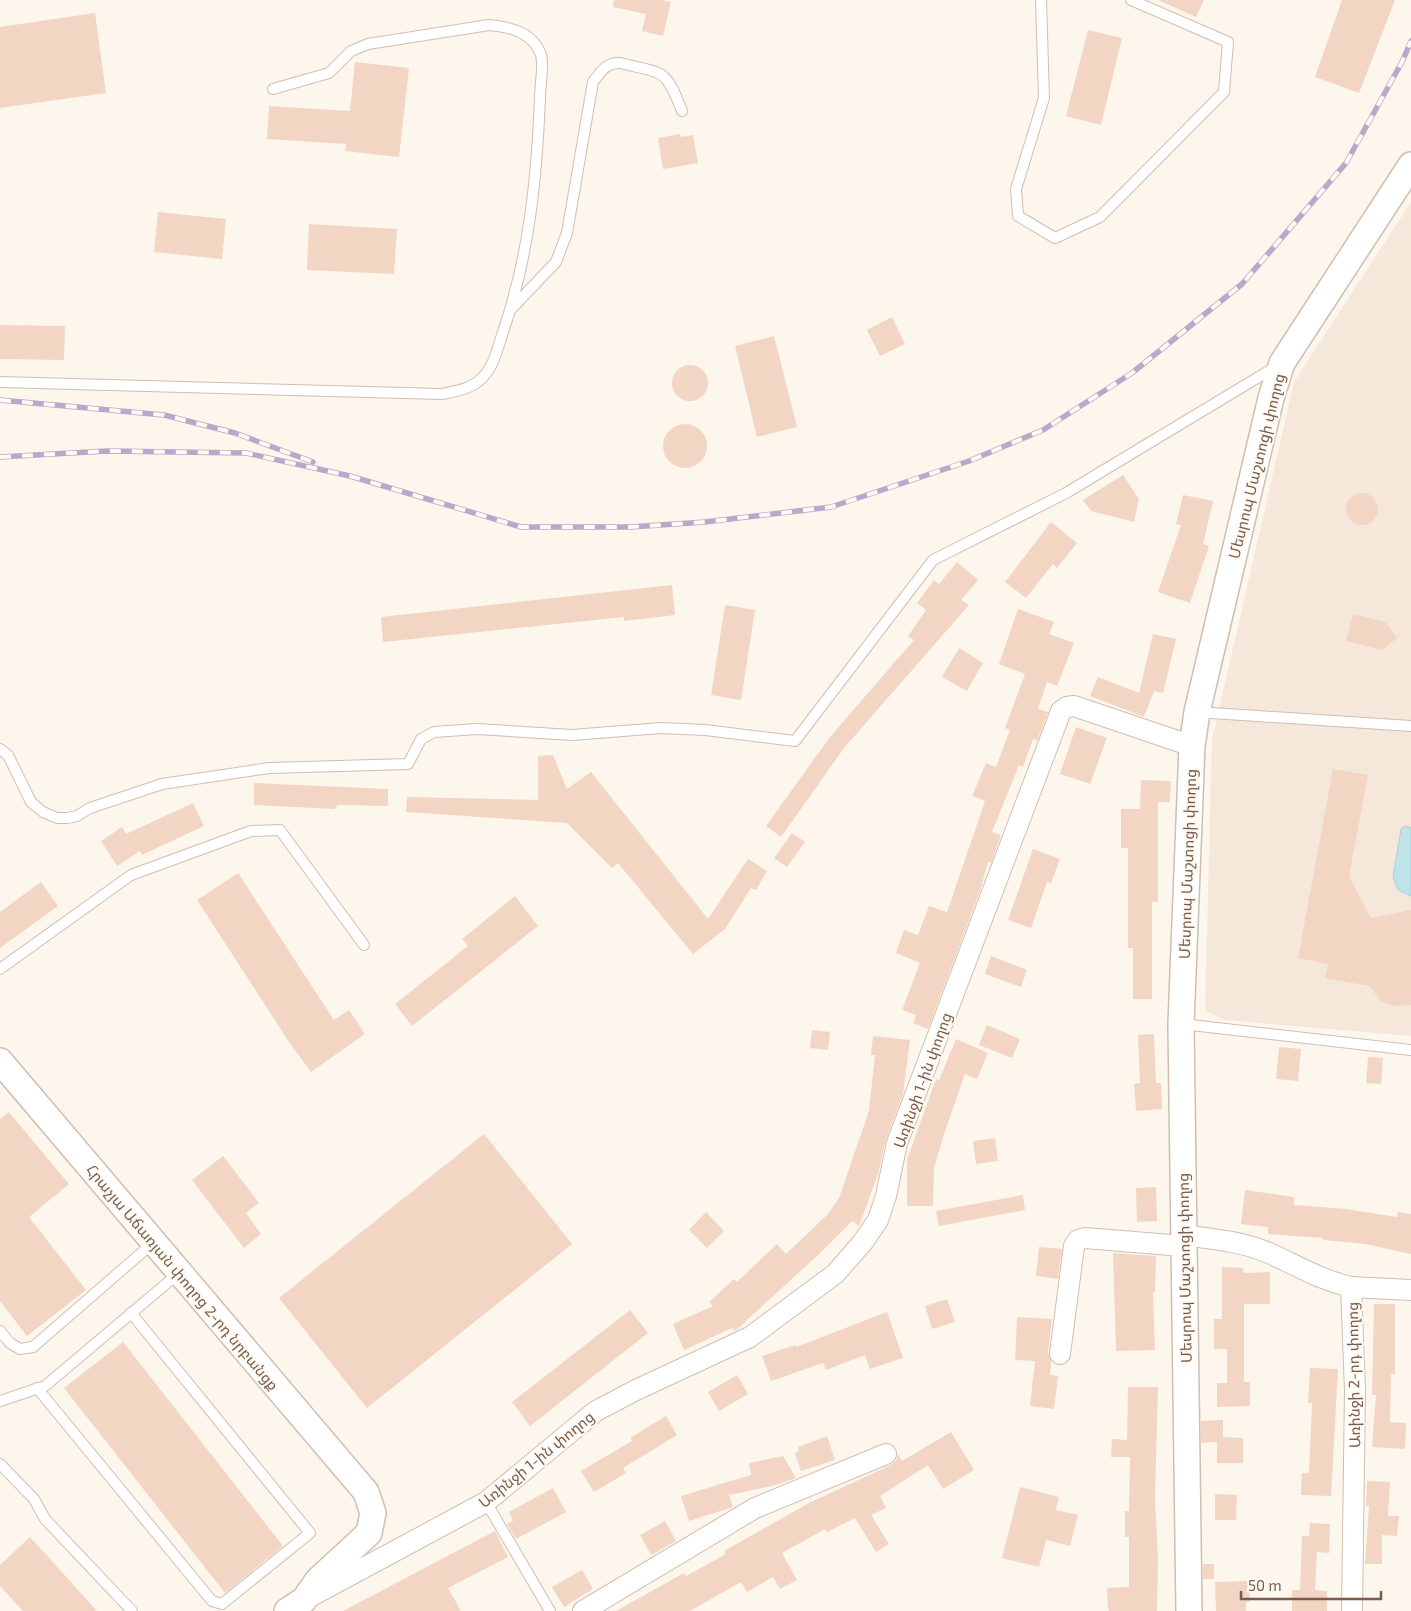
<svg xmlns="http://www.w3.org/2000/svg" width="1411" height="1611" viewBox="0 0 1411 1611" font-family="'Exo 2','Noto Sans Armenian',sans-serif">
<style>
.residential{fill:#f5e8da}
.water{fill:#bfe3e8;stroke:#a5d3da}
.building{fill:#f3d5c3}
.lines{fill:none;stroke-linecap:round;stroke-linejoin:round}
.service-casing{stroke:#d1beb0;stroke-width:12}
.minor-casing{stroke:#d1beb0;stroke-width:22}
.tertiary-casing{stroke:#d1beb0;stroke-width:28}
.service{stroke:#fff;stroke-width:10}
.minor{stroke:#fff;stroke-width:20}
.tertiary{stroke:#fff;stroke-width:25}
.rail-casing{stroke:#b9a8c9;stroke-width:5.5}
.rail{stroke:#fffaf3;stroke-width:4;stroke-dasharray:11;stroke-linecap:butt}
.labels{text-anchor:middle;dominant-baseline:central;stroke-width:4;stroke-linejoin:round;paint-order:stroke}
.street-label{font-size:15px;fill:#7a5c4d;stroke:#fffaf3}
</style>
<rect width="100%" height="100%" fill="#fdf6ec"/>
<path class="residential" d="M 1411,202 L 1411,1036 L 1224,1020 L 1205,1010 L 1212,740 L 1294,382 Z"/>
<path class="water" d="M 1405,826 L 1411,828 L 1411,896 L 1398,890 L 1393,877 L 1401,829 Z"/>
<g class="building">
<path d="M 614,0 L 661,0 L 671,2 L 663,36 L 642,31 L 646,14 L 613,7 Z"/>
<path d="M 1158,0 L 1204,0 L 1196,17 Z"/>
<path d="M 1342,0 L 1395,0 L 1359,93 L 1315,77 Z"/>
<path d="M 95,13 L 106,93 L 0,108 L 0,27 Z"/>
<path d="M 1088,30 L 1122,38 L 1101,125 L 1066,116 Z"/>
<path d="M 355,62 L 409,68 L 399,157 L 345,151 L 346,144 L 267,139 L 269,106 L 350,111 Z"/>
<path d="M 680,134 L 681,137 L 693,135 L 698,163 L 663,169 L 658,138 Z"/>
<path d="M 158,212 L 226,219 L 222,259 L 154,252 Z"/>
<path d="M 309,224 L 397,229 L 394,274 L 307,270 Z"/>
<path d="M 892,317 L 905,344 L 880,356 L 867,330 Z"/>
<path d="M 0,325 L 65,326 L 64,360 L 0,359 Z"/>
<path d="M 774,336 L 797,427 L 757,437 L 735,346 Z"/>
<circle cx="690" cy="383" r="18"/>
<circle cx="685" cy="446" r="22"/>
<path d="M 1123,475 L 1139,499 L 1134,522 L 1091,511 L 1083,500 Z"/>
<circle cx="1362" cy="509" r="16"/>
<path d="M 1183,495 L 1213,501 L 1203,544 L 1209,546 L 1190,603 L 1158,592 L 1181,525 L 1176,524 Z"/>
<path d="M 1051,522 L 1077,543 L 1057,568 L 1053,564 L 1026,598 L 1005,582 Z"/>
<path d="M 957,562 L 978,580 L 961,600 L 969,605 L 844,748 L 781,837 L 766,826 L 830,737 L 914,640 L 908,636 L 926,610 L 917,603 L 934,580 L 939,584 Z"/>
<path d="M 672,585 L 675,615 L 624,621 L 624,617 L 383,642 L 381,617 Z"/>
<path d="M 725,605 L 755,610 L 741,700 L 711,695 Z"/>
<path d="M 1018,609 L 1054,622 L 1049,634 L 1074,643 L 1057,686 L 1047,682 L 1038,709 L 1048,712 L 1037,741 L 1033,739 L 1023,767 L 1019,765 L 992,832 L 1001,835 L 991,863 L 988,862 L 980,891 L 928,1029 L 913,1023 L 916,1015 L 902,1010 L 920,963 L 896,953 L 904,930 L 918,935 L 929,906 L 947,912 L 985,801 L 972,796 L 986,763 L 996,767 L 1010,730 L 1005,728 L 1025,674 L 999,664 Z"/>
<path d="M 1353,614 L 1385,622 L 1397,638 L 1382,650 L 1346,641 Z"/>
<path d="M 1153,634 L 1176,639 L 1163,693 L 1154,691 L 1144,717 L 1090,696 L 1098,677 L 1139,693 Z"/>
<path d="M 959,648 L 983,663 L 967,691 L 942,677 Z"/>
<path d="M 1076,727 L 1107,738 L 1090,784 L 1060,774 Z"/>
<path d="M 553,755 L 567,789 L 591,772 L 708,919 L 748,859 L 767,871 L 756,890 L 751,888 L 725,929 L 693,954 L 618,863 L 612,868 L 567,823 L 406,812 L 407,797 L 538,800 L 538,756 Z"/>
<path d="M 1333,769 L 1368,775 L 1349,876 L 1371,918 L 1411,910 L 1411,1005 L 1396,1006 L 1382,1002 L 1369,986 L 1325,978 L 1328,964 L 1298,958 Z"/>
<path d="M 1141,780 L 1171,781 L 1170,802 L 1158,802 L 1158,902 L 1152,902 L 1152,999 L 1133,999 L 1133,948 L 1128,948 L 1128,848 L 1121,848 L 1121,809 L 1140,809 Z"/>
<path d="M 254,783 L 388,789 L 388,806 L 338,805 L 334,809 L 254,805 Z"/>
<path d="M 193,803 L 204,826 L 142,855 L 140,851 L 117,866 L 101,841 L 122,827 L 126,834 Z"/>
<path d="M 792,833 L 805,842 L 787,867 L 774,858 Z"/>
<path d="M 1033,849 L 1060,859 L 1051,883 L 1047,882 L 1031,928 L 1008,920 Z"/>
<path d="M 238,873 L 334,1020 L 349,1010 L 365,1034 L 311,1072 L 289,1042 L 197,900 Z"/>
<path d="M 41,882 L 58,906 L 0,948 L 0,912 Z"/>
<path d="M 515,896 L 538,926 L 412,1026 L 395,1004 L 468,946 L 462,939 Z"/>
<path d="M 991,956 L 1027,970 L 1021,987 L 985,974 Z"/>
<path d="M 987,1025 L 1020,1039 L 1012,1058 L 979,1045 Z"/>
<path d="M 812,1030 L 830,1032 L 828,1050 L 810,1048 Z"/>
<path d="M 1154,1034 L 1156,1083 L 1161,1083 L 1162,1109 L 1136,1111 L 1134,1084 L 1140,1083 L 1138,1035 Z"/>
<path d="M 873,1036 L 910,1040 L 903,1094 L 886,1139 L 878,1174 L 859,1226 L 852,1221 L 818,1255 L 735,1331 L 732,1328 L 684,1350 L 673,1324 L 713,1306 L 709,1302 L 734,1279 L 737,1282 L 777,1244 L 786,1254 L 828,1214 L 839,1198 L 869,1111 L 875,1055 L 871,1055 Z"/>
<path d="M 956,1039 L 988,1053 L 977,1079 L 965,1074 L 944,1134 L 934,1168 L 933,1206 L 907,1206 L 907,1160 L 936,1079 L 939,1080 Z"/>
<path d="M 1279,1047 L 1301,1049 L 1298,1081 L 1276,1079 Z"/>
<path d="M 1368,1057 L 1383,1058 L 1381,1084 L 1366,1083 Z"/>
<path d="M 9,1112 L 69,1184 L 29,1217 L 86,1290 L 27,1336 L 0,1301 L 0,1119 Z"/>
<path d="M 484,1134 L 572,1244 L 367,1408 L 279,1298 Z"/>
<path d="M 995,1138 L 998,1161 L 976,1164 L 973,1141 Z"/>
<path d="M 223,1156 L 259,1203 L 246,1213 L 261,1234 L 244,1248 L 192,1180 Z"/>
<path d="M 1156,1187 L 1157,1221 L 1137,1222 L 1136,1188 Z"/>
<path d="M 1245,1190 L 1294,1197 L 1294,1205 L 1346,1209 L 1397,1217 L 1398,1212 L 1411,1214 L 1411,1254 L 1365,1244 L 1323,1240 L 1323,1238 L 1268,1234 L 1268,1227 L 1241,1224 Z"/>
<path d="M 1023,1195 L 1025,1210 L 939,1226 L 936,1211 Z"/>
<path d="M 706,1212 L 724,1231 L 707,1248 L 689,1230 Z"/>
<path d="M 1039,1247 L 1062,1249 L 1058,1279 L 1036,1276 Z"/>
<path d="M 1113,1253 L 1156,1256 L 1155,1292 L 1153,1292 L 1155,1350 L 1116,1351 Z"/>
<path d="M 1222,1267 L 1243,1268 L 1243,1273 L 1270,1272 L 1270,1304 L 1244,1304 L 1244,1382 L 1250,1382 L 1250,1406 L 1217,1407 L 1217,1383 L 1227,1383 L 1227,1349 L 1214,1349 L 1214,1319 L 1222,1319 Z"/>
<path d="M 947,1299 L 955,1322 L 932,1329 L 925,1306 Z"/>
<path d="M 1374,1304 L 1395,1304 L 1395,1374 L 1391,1374 L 1390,1422 L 1406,1423 L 1405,1449 L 1372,1447 L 1376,1395 L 1372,1395 Z"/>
<path d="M 630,1310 L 648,1333 L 530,1426 L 512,1402 Z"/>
<path d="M 887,1312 L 903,1358 L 870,1369 L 865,1355 L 826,1370 L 823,1363 L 771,1381 L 762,1356 L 795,1345 L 796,1347 Z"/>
<path d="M 1017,1317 L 1052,1319 L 1048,1352 L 1051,1362 L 1050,1375 L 1058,1376 L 1054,1409 L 1030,1406 L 1035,1361 L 1015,1360 Z"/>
<path d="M 123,1342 L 283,1546 L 225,1593 L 64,1388 Z"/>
<path d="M 1310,1368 L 1338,1369 L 1331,1496 L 1301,1495 L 1302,1473 L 1309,1473 L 1312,1403 L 1308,1403 Z"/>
<path d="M 737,1375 L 748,1394 L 719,1411 L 708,1392 Z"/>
<path d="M 1128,1387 L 1158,1387 L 1155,1498 L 1158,1560 L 1157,1611 L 1109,1611 L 1108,1608 L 1107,1588 L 1129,1587 L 1129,1537 L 1125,1537 L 1125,1511 L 1129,1511 L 1130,1457 L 1111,1457 L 1112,1439 L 1127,1440 Z"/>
<path d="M 666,1416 L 677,1435 L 623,1468 L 626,1473 L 594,1492 L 581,1471 L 632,1441 L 630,1438 Z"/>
<path d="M 1223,1420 L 1223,1437 L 1243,1438 L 1243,1463 L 1217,1463 L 1217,1442 L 1201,1443 L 1201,1421 Z"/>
<path d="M 951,1432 L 974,1470 L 943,1489 L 928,1465 L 880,1496 L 886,1508 L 871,1515 L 889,1544 L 876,1552 L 855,1518 L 827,1532 L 825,1529 L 782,1553 L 797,1580 L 780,1589 L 773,1577 L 747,1592 L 741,1582 L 690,1611 L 616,1611 L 684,1573 L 686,1576 L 726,1554 L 724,1551 L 809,1503 L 891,1465 L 896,1461 L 898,1454 L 902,1461 Z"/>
<path d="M 827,1436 L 835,1460 L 801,1471 L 795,1453 L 799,1451 L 798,1447 Z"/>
<path d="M 783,1456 L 796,1478 L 772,1486 L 729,1495 L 733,1507 L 689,1521 L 681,1496 L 751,1475 L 749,1463 Z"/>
<path d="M 1367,1481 L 1390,1482 L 1388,1516 L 1399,1516 L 1397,1536 L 1382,1535 L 1382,1564 L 1365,1564 L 1369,1506 L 1366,1506 Z"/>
<path d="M 1020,1487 L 1059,1497 L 1056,1510 L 1078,1515 L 1070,1546 L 1046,1540 L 1039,1567 L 1002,1558 Z"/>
<path d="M 553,1488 L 566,1512 L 516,1539 L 507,1524 L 513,1521 L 509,1512 Z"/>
<path d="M 1215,1494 L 1237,1495 L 1236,1520 L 1215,1520 Z"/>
<path d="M 665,1521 L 676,1541 L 651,1555 L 640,1535 Z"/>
<path d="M 1310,1523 L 1330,1524 L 1329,1553 L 1317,1552 L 1315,1590 L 1327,1591 L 1327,1611 L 1292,1611 L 1292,1590 L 1300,1590 L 1302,1536 L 1309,1536 Z"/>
<path d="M 495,1531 L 508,1557 L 448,1588 L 461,1611 L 343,1611 Z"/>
<path d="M 30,1537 L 97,1611 L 23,1611 L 0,1586 L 0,1565 Z"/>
<rect x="1203" y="1564" width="11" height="15"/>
<path d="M 582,1570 L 593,1589 L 564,1607 L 552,1587 Z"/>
<path d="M 1249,1581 L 1250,1602 L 1246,1602 L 1246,1611 L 1216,1611 L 1215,1582 Z"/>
</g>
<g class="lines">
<defs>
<g id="service">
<path d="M 1041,0 L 1044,98 L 1016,189 L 1018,216 L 1055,238 L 1100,217 L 1224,92 L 1228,42 L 1131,0"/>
<path d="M 511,309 L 556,262 L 567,233 L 593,82 C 601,72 606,62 620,63 C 664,74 665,67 682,111"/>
<path d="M 0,382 L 442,394 C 457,391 472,389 483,377 C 494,366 498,347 503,332 C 529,256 537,177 540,97 C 540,87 544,64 541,55 C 533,32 510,27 489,25 L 368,44 L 351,51 L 329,73 L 273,89"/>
<path d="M 1197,712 L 1411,726"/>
<path d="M 0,749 L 8,755 L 31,802 L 43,812 L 57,818 L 68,818 L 77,816 L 90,808 L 162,784 L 269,768 L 408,764 L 421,739 L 434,732 L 477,729 L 572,735 L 661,728 L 705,730 L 795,741 L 933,560 L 1066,493 L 1277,366"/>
<path d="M 0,969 L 131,875 L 251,831 L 280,830 L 364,945"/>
<path d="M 1182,1024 L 1411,1050"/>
<path d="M 0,1331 L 10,1343 L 20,1349 L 33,1347 L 154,1242"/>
<path d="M 37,1388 L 212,1601 L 222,1604 L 310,1533 L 131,1313"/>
<path d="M 0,1401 L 45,1386 L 179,1273"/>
<path d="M 0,1464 L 34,1499 L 45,1519 L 132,1611"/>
<path d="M 486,1502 L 550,1611"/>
</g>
<g id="minor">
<path d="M 1183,1235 C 1212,1239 1241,1241 1269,1253 C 1298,1266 1320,1280 1351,1287 L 1355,1390 L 1352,1611"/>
<path d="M 1351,1287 L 1411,1290"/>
<path d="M 1060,1354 L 1074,1246 L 1078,1240 L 1085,1238 L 1183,1246"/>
<path d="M 304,1600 L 486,1502 L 596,1411 L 636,1390 L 750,1337 L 835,1274 L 863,1242 L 878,1220 L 886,1196 L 897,1143 L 1061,711 L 1067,707 L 1074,706 L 1192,746"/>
<path d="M 583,1611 L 755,1508 L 886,1454"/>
</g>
<g id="tertiary">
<path d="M 0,1061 L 366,1492 L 373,1513 L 369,1533 L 318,1580 L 304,1600 L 287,1611"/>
<path d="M 1189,1611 L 1181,1024 L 1192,746 L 1197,712 L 1271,398 L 1282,363 L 1411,165"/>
</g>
</defs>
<use href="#service" class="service-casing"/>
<use href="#minor" class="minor-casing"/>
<use href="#tertiary" class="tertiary-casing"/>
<use href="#service" class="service"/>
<use href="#minor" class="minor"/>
<use href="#tertiary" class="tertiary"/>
<defs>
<g id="rail">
<path d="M 0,400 L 164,415 L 235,433 L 313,462"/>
<path d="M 0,457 L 107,451 L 246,453 L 350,476 L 521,527 L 630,527 L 705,522 L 831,507 L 969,461 L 1043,430 L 1132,373 L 1242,284 L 1346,163 L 1402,62 L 1411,41"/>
</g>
</defs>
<use href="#rail" class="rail-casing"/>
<use href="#rail" class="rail"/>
</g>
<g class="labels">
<g class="street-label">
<text transform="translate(1256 466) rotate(-76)">Մեսրոպ Մաշտոցի փողոց</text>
<text transform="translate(1187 864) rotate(-88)">Մեսրոպ Մաշտոցի փողոց</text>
<text transform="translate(922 1080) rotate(-70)">Առինջի 1-ին փողոց</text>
<text transform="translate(1184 1268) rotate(-91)">Մեսրոպ Մաշտոցի փողոց</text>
<text transform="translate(183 1277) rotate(50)">Հրաչյա Աճառյան փողոց 2-րդ նրբանցք</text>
<text transform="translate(1353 1375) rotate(-91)">Առինջի 2-րդ փողոց</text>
<text transform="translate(536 1459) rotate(-39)">Առինջի 1-ին փողոց</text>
</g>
</g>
<path d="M1241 1591v8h140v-8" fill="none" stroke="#7a5c4d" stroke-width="2.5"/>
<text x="1248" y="1591" font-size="15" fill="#7a5c4d" stroke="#fffaf3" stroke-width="4" paint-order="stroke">50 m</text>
</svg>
